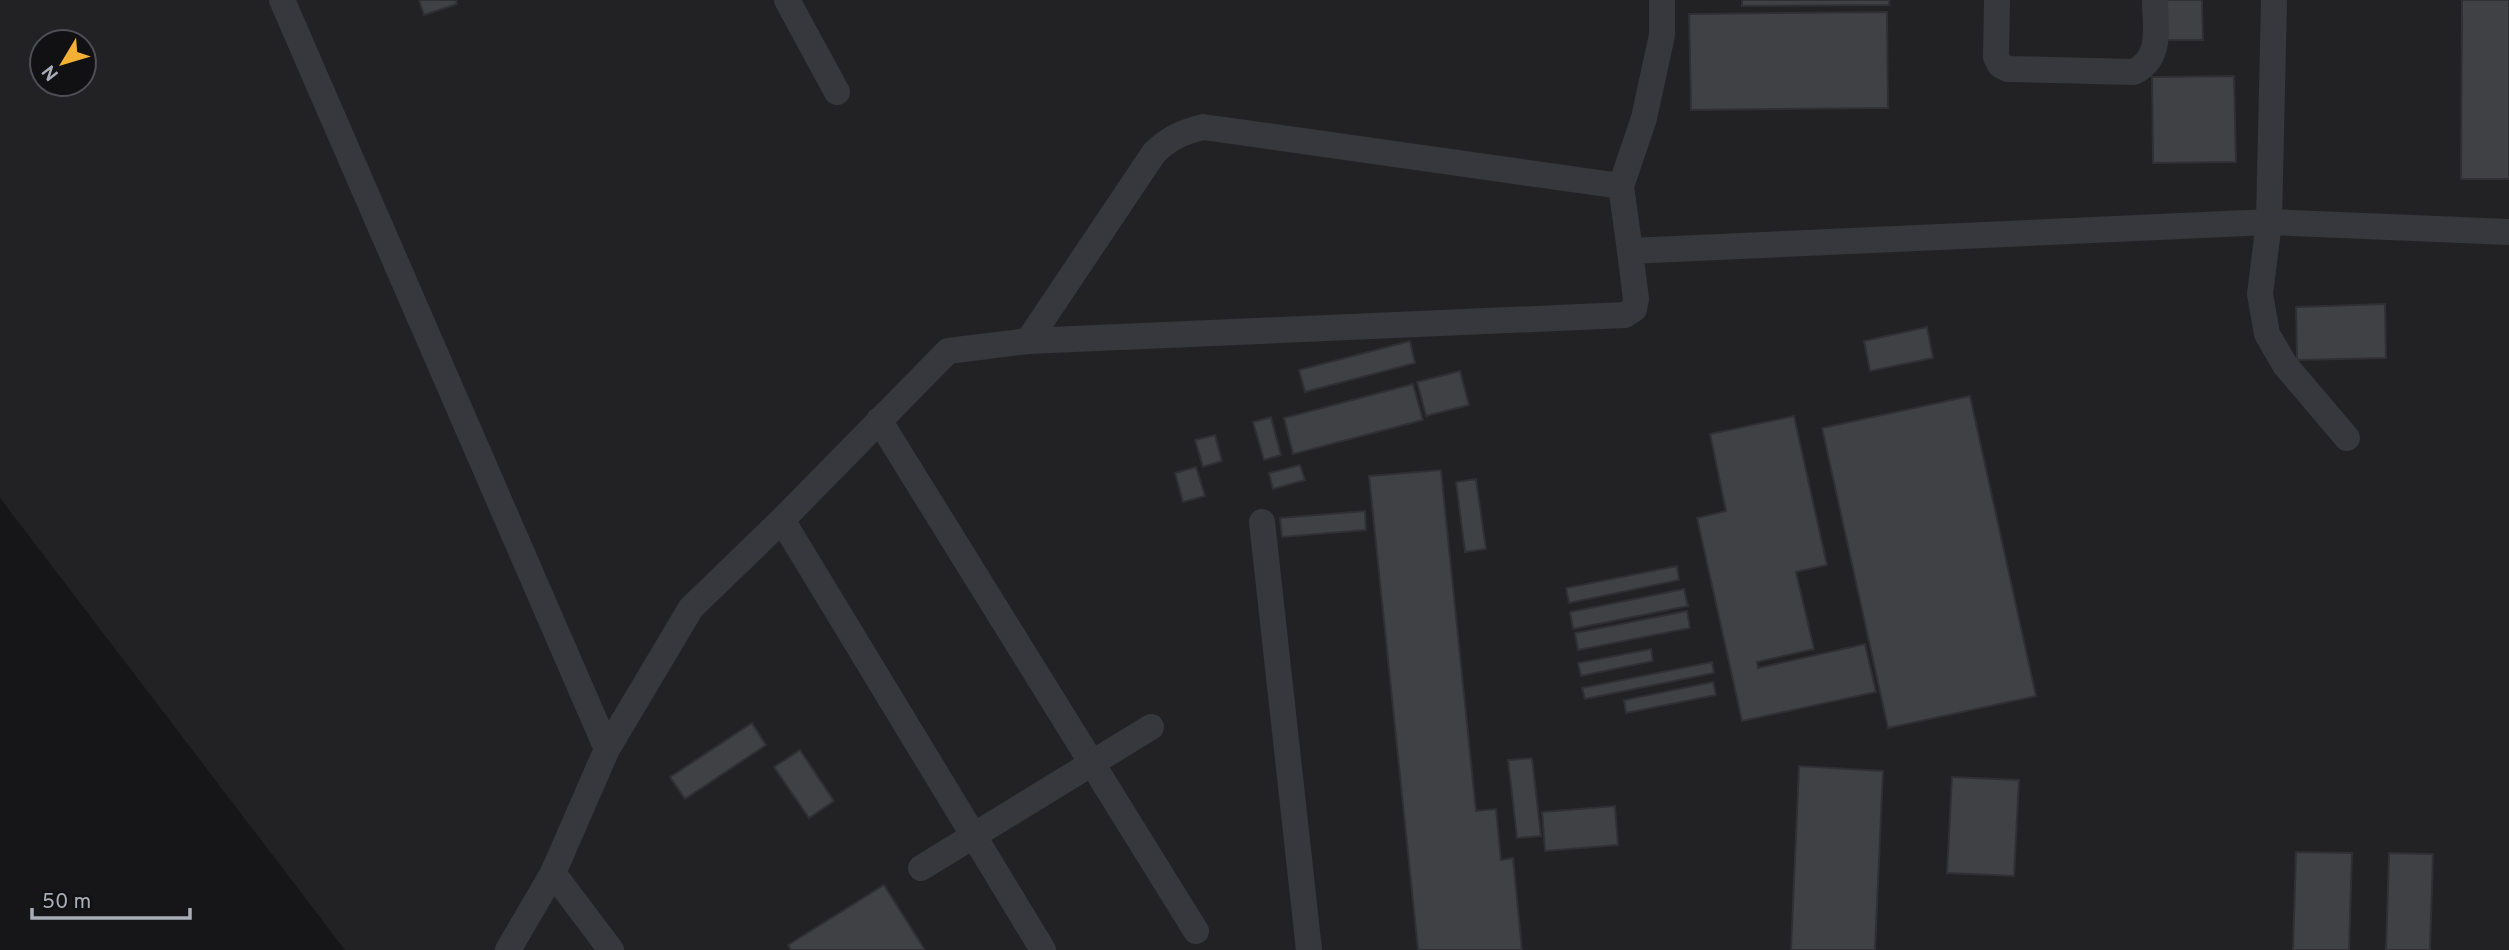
<svg xmlns="http://www.w3.org/2000/svg" width="2509" height="950" viewBox="0 0 2509 950" font-family="Overpass,sans-serif">
<style>
.built{fill:#222225;fill-rule:evenodd}
.building{fill:#404145;stroke:#303034;stroke-width:2}
.lines{fill:none;stroke-linecap:round;stroke-linejoin:round}
.minor{stroke:#37383d;stroke-width:26}
</style>
<rect width="100%" height="100%" fill="#161618"/>
<path class="built" d="M 0,0 L 2509,0 L 2509,950 L 345,950 L 0,498 ZM 42,42 L 84,42 L 84,84 L 42,84 Z"/>
<g class="building">
<path d="M 419,0 L 456,0 L 457,4 L 424,15 Z"/>
<path d="M 1742,0 L 1889,0 L 1889,5 L 1742,6 Z"/>
<path d="M 2163,0 L 2202,0 L 2203,40 L 2164,40 Z"/>
<path d="M 2462,0 L 2509,0 L 2509,179 L 2461,179 Z"/>
<path d="M 1887,12 L 1888,108 L 1691,110 L 1689,14 Z"/>
<path d="M 2234,76 L 2236,162 L 2153,163 L 2152,77 Z"/>
<path d="M 2385,304 L 2386,358 L 2297,360 L 2296,307 Z"/>
<path d="M 1927,327 L 1933,358 L 1870,371 L 1864,341 Z"/>
<path d="M 1410,341 L 1415,363 L 1305,392 L 1299,370 Z"/>
<path d="M 1460,371 L 1469,405 L 1426,416 L 1417,382 Z"/>
<path d="M 1413,384 L 1423,420 L 1293,454 L 1284,418 Z"/>
<path d="M 1970,396 L 2036,696 L 1888,728 L 1822,428 Z"/>
<path d="M 1794,416 L 1827,565 L 1796,572 L 1814,649 L 1757,662 L 1758,668 L 1865,644 L 1876,692 L 1742,721 L 1697,518 L 1726,511 L 1710,434 Z"/>
<path d="M 1271,417 L 1281,455 L 1264,460 L 1253,422 Z"/>
<path d="M 1215,435 L 1222,461 L 1203,467 L 1195,440 Z"/>
<path d="M 1300,465 L 1305,480 L 1273,489 L 1269,473 Z"/>
<path d="M 1196,467 L 1205,496 L 1183,502 L 1175,473 Z"/>
<path d="M 1441,470 L 1476,811 L 1496,809 L 1501,860 L 1513,858 L 1522,950 L 1418,950 L 1369,476 Z"/>
<path d="M 1476,479 L 1486,549 L 1465,552 L 1456,482 Z"/>
<path d="M 1365,511 L 1366,530 L 1282,537 L 1280,518 Z"/>
<path d="M 1677,566 L 1679,580 L 1569,603 L 1566,588 Z"/>
<path d="M 1684,589 L 1688,606 L 1573,629 L 1570,612 Z"/>
<path d="M 1687,611 L 1690,628 L 1578,650 L 1575,633 Z"/>
<path d="M 1651,649 L 1653,661 L 1581,676 L 1578,663 Z"/>
<path d="M 1712,662 L 1714,673 L 1585,699 L 1582,688 Z"/>
<path d="M 1713,682 L 1716,695 L 1626,713 L 1624,700 Z"/>
<path d="M 752,723 L 766,745 L 685,799 L 670,777 Z"/>
<path d="M 800,750 L 834,801 L 809,818 L 774,767 Z"/>
<path d="M 1532,758 L 1541,836 L 1517,838 L 1508,760 Z"/>
<path d="M 1799,766 L 1883,771 L 1875,950 L 1791,950 Z"/>
<path d="M 1952,777 L 2019,780 L 2014,876 L 1947,873 Z"/>
<path d="M 1615,806 L 1618,845 L 1545,851 L 1542,812 Z"/>
<path d="M 2296,852 L 2352,853 L 2349,950 L 2293,950 Z"/>
<path d="M 2389,853 L 2433,854 L 2430,950 L 2386,950 Z"/>
<path d="M 884,885 L 925,950 L 791,950 L 788,945 Z"/>
</g>
<g class="lines">
<g class="minor">
<path d="M 282,0 L 607,749"/>
<path d="M 787,0 L 837,92"/>
<path d="M 1997,0 L 1996,57 L 2000,65 L 2008,69 L 2134,72 C 2163,57 2155,28 2155,0"/>
<path d="M 2274,0 L 2269,222 L 2260,294 L 2267,334 L 2285,365 L 2347,438"/>
<path d="M 1630,251 L 1621,186 L 1644,118 L 1662,35 L 1662,0"/>
<path d="M 1028,341 L 1154,153 C 1169,138 1183,132 1203,127 L 1621,186"/>
<path d="M 879,420 L 1196,931"/>
<path d="M 782,520 L 1043,950"/>
<path d="M 1262,522 L 1309,950"/>
<path d="M 921,868 L 1151,727"/>
<path d="M 553,873 L 611,950"/>
<path d="M 508,950 L 553,873 L 607,749 L 691,608 L 782,520 L 948,351 L 1028,341 L 1625,315 L 1634,309 L 1636,299 L 1630,251 L 2269,222 L 2509,232"/>
</g>
</g>
<g transform="translate(63 63) rotate(232)"><circle r="33" fill="#111113" stroke="#4d4f55" stroke-width="2"/>
<path d="M0-5L12 26L0 18L-12 26Z" fill="#f2b134"/>
<text y="-10" font-size="19" font-weight="bold" text-anchor="middle" fill="#a8adb8">N</text>
</g>
<path d="M32 908v10h158v-10" fill="none" stroke="#a8adb8" stroke-width="3.5"/>
<text x="42" y="908" font-size="21" fill="#a8adb8" stroke="#111113" stroke-width="5" paint-order="stroke">50 m</text>
</svg>
